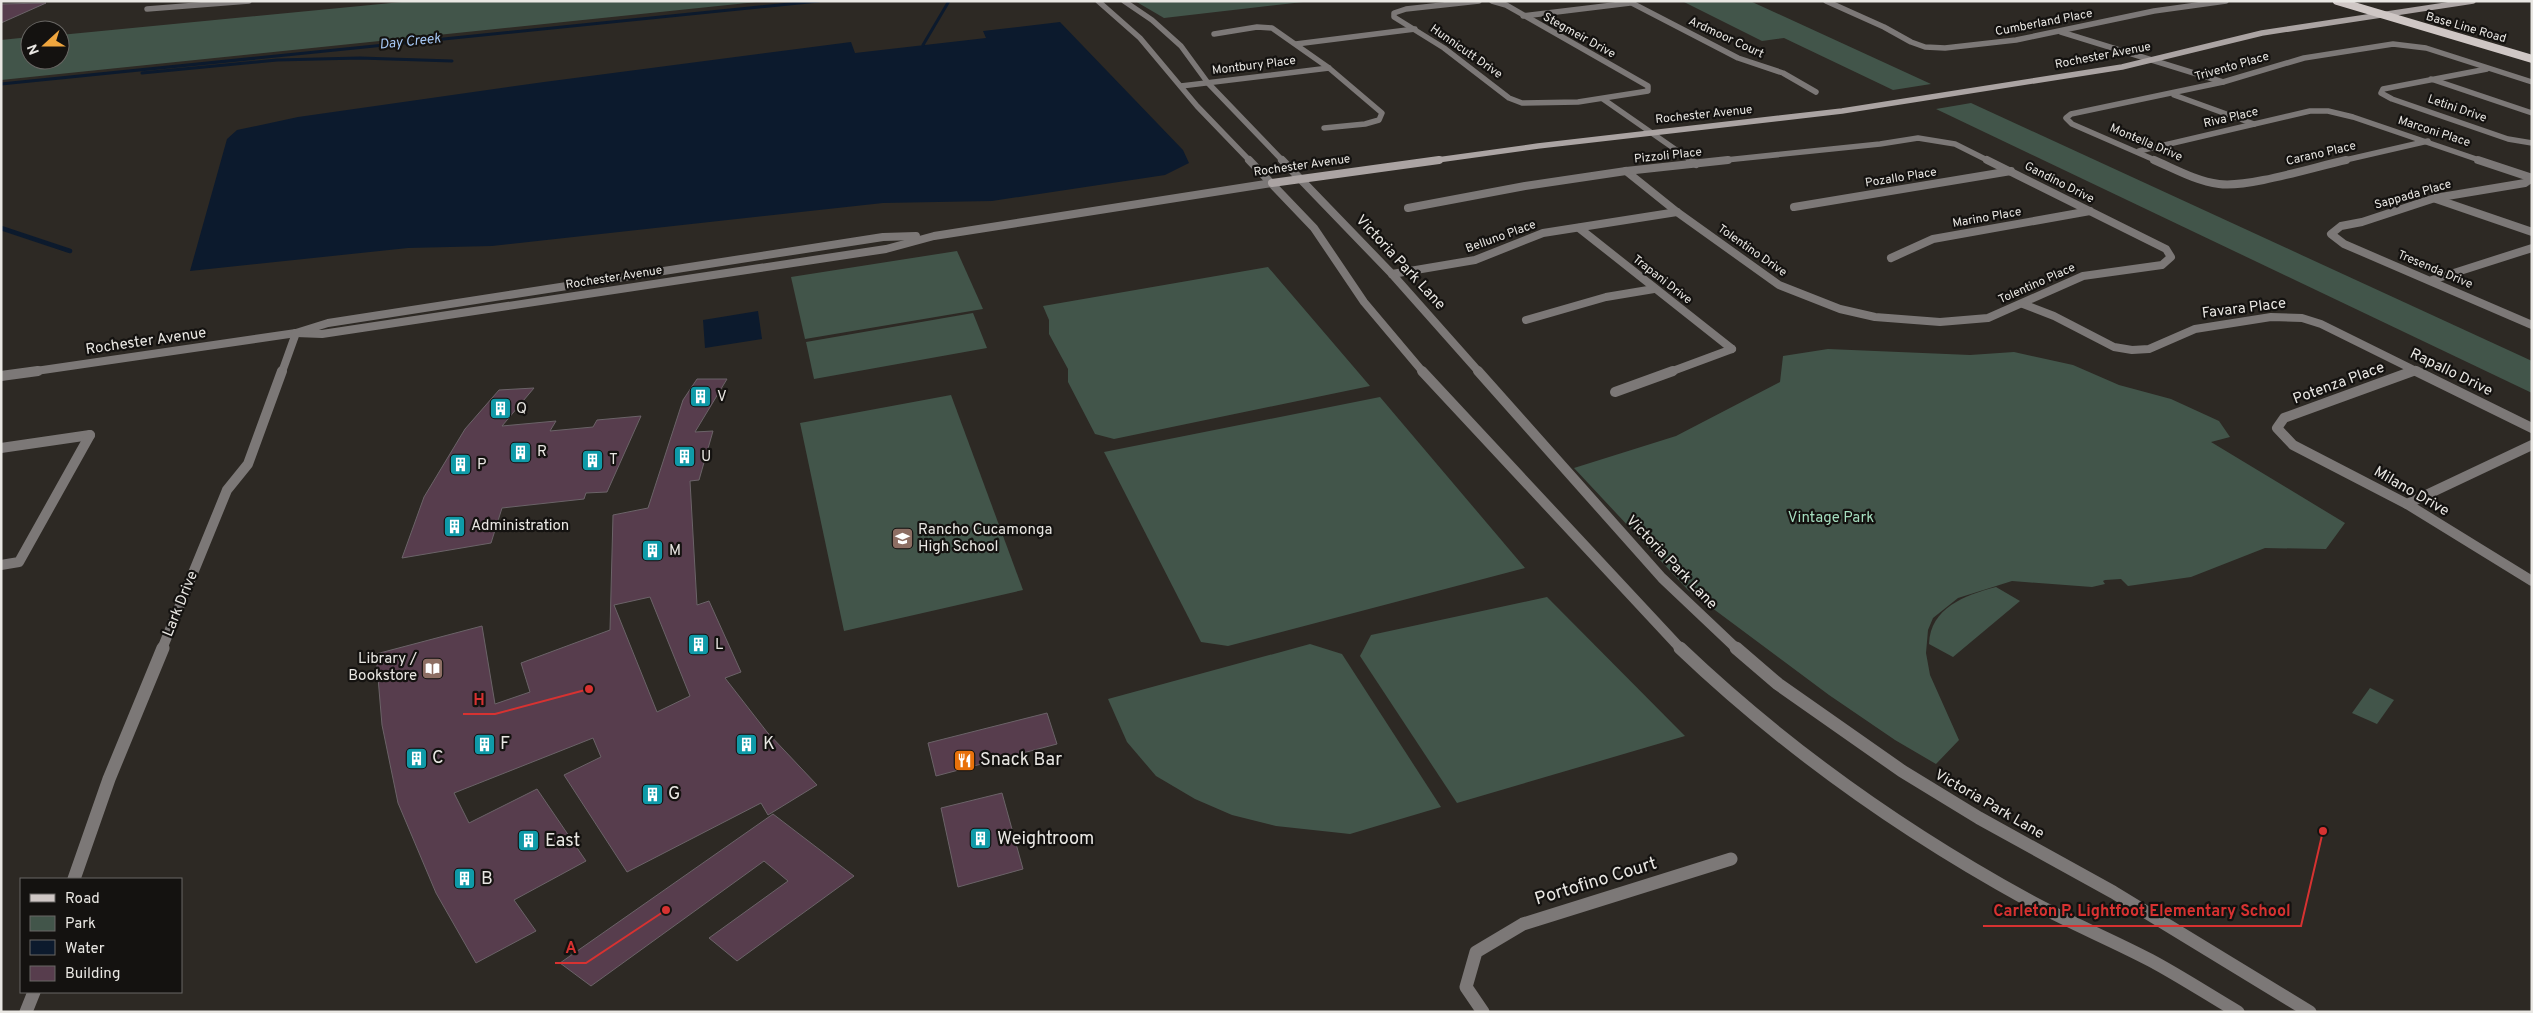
<svg xmlns="http://www.w3.org/2000/svg" width="2533" height="1013" viewBox="0 0 2533 1013" font-family="Overpass,sans-serif">
<style>
.green{fill:#42554a}
.water{fill:#0c1a2d}
.lines{fill:none;stroke-linecap:round;stroke-linejoin:round}
.stream-far1{stroke:#0c1a2d;stroke-width:3}
.stream{stroke:#0c1a2d;stroke-width:4.5}
.building{fill:#573d4d;stroke:#6b6368;fill-rule:evenodd}
.minor-far3{stroke:#7c7877;stroke-width:5.5}
.minor-far2{stroke:#7c7877;stroke-width:8}
.minor-far1{stroke:#7c7877;stroke-width:10}
.minor{stroke:#7c7877;stroke-width:13}
.tertiary-far3{stroke:#7c7877;stroke-width:5.5}
.tertiary-far2{stroke:#7c7877;stroke-width:8}
.tertiary-far1{stroke:#7c7877;stroke-width:10}
.tertiary{stroke:#7c7877;stroke-width:13}
.secondary-far1{stroke:#aba4a3;stroke-width:5.5}
.secondary{stroke:#aba4a3;stroke-width:8}
.primary{stroke:#cfc7c5;stroke-width:8}
.labels{text-anchor:middle;dominant-baseline:central;stroke-width:4.5;stroke-linejoin:round;paint-order:stroke}
.far-street-label{font-size:12px;fill:#e9e7e3;stroke:#141210}
.far-water-label{font-size:14px;font-style:italic;fill:#a6c8f5;stroke:#141210}
.street-label{font-size:15px;fill:#e9e7e3;stroke:#141210}
.poi-label{font-size:15px;fill:#e9e7e3;stroke:#141210;text-anchor:start}
.park-label{font-size:15px;fill:#a5debf;stroke:#141210}
.near-poi-label{font-size:18px;fill:#e9e7e3;stroke:#141210;text-anchor:start}
.near-street-label{font-size:18px;fill:#e9e7e3;stroke:#141210}
.leader{fill:none;stroke:#d73231;stroke-width:2}
.callout-dot{fill:#d73231;stroke:#141210;stroke-width:2}
.callout-label{font-size:16px;text-anchor:middle;font-weight:bold;fill:#d73231;stroke:#141210;stroke-width:4.5;stroke-linejoin:round;paint-order:stroke}
</style>
<rect width="100%" height="100%" fill="#2d2924"/>
<g class="green">
<path d="M 412,1 L 767,1 L 1,80 L 1,40 L 30,37 L 30,60 L 60,60 L 60,35 Z"/>
<path d="M 1135,1 L 1312,1 L 1164,18 Z"/>
<path d="M 1682,1 L 1750,1 L 1931,84 L 1893,90 L 1784,38 L 1762,41 Z"/>
<path d="M 1971,103 L 2532,361 L 2532,393 L 1936,109 Z"/>
<path d="M 957,251 L 983,309 L 805,339 L 791,277 Z"/>
<path d="M 1268,267 L 1370,386 L 1114,439 L 1095,434 L 1068,382 L 1068,369 L 1049,334 L 1049,320 L 1043,306 Z"/>
<path d="M 973,313 L 987,348 L 814,379 L 806,342 Z"/>
<path d="M 1828,349 L 1970,355 L 2014,352 L 2073,365 L 2119,385 L 2171,399 L 2219,421 L 2230,437 L 2211,442 L 2345,523 L 2326,549 L 2265,548 L 2191,577 L 2128,586 L 2121,579 L 2105,580 L 2103,581 L 2105,584 L 2092,587 L 2012,581 L 1958,598 L 1933,618 L 1928,630 L 1926,653 L 1930,675 L 1959,740 L 1936,764 L 1895,740 L 1829,695 L 1688,590 L 1574,468 L 1676,436 L 1780,382 L 1783,356 Z"/>
<path d="M 951,395 L 1023,590 L 844,631 L 800,423 Z"/>
<path d="M 1380,397 L 1525,568 L 1228,646 L 1201,642 L 1104,452 Z"/>
<path d="M 1996,587 L 2020,601 L 1953,657 L 1929,644 C 1930,608 1965,595 1996,587 Z"/>
<path d="M 1547,597 L 1685,736 L 1457,803 L 1360,656 L 1371,635 Z"/>
<path d="M 1310,644 L 1342,654 L 1441,807 L 1350,834 L 1276,826 L 1232,815 L 1195,799 L 1156,776 L 1127,742 L 1108,699 Z"/>
<path d="M 2370,688 L 2394,700 L 2377,724 L 2352,713 Z"/>
</g>
<g class="water">
<path d="M 1060,22 L 1183,150 L 1189,163 L 1165,175 L 992,201 L 883,203 L 492,246 L 408,248 L 190,271 L 227,139 L 237,130 L 298,117 L 544,82 L 851,42 L 855,53 L 986,38 L 983,31 Z"/>
<path d="M 758,311 L 762,339 L 705,348 L 703,320 Z"/>
</g>
<g class="lines">
<g class="stream-far1">
<path d="M 923,45 L 949,1"/>
<path d="M 142,73 L 277,60 L 360,58 L 452,61"/>
<path d="M 1,84 L 819,1"/>
</g>
<path class="stream" d="M 1,228 L 70,251"/>
</g>
<g class="building">
<path d="M 46,3 L 1,23 L 1,4 Z"/>
<path d="M 697,379 L 727,379 L 695,432 L 713,431 L 699,480 L 690,481 L 697,605 L 709,601 L 741,672 L 725,678 L 767,732 L 817,785 L 768,815 L 761,803 L 627,872 L 564,775 L 601,757 L 593,738 L 454,793 L 469,823 L 537,789 L 586,861 L 514,900 L 536,931 L 476,963 L 436,893 L 398,803 L 382,725 L 376,654 L 482,626 L 495,704 L 530,692 L 521,663 L 610,630 L 613,515 L 648,508 L 683,400 ZM 650,597 L 690,696 L 657,712 L 614,605 Z"/>
<path d="M 534,388 L 502,426 L 556,421 L 550,431 L 593,427 L 597,420 L 641,416 L 607,492 L 586,493 L 584,499 L 502,508 L 491,543 L 402,558 L 424,497 L 465,429 L 499,390 Z"/>
<path d="M 1047,713 L 1057,744 L 936,776 L 928,743 Z"/>
<path d="M 1002,793 L 1023,869 L 958,887 L 941,808 Z"/>
<path d="M 773,814 L 854,876 L 737,961 L 709,938 L 788,881 L 764,861 L 591,986 L 560,963 Z"/>
</g>
<g class="lines">
<g class="minor-far3">
<path d="M 1479,1 L 1406,9 L 1394,13 L 1394,17 L 1444,48 L 1509,98 L 1522,103 L 1578,102 L 1648,91 L 1648,86 L 1506,5 L 1492,1"/>
<path d="M 1628,1 L 1738,58 L 1783,73 L 1816,92"/>
<path d="M 1826,1 L 1884,27 L 1911,42 L 1925,47 L 1945,48 L 2016,40 L 2154,11 L 2226,1"/>
<path d="M 147,9 L 249,1"/>
<path d="M 1523,16 L 1630,3"/>
<path d="M 2061,32 L 2223,82"/>
<path d="M 1214,34 L 1257,27 L 1272,28 L 1329,68 L 1382,113 L 1379,120 L 1365,124 L 1324,128"/>
<path d="M 1296,44 L 1415,29"/>
<path d="M 2487,69 L 2383,89 L 2381,93 L 2392,99 L 2508,139 L 2532,143"/>
<path d="M 2431,79 L 2532,113"/>
<path d="M 1181,86 L 1329,68"/>
<path d="M 2174,95 L 2254,124"/>
<path d="M 1603,99 L 1692,161"/>
<path d="M 2139,151 L 2310,111 L 2328,111 L 2353,117 L 2482,161"/>
<path d="M 1716,161 L 1880,144 L 1918,138 L 1955,144 L 1989,161"/>
<path d="M 2157,161 L 2072,124 L 2066,118 L 2071,114 L 2223,82 L 2304,58 L 2393,44 L 2426,48 L 2532,82"/>
<path d="M 2341,161 L 2428,141"/>
</g>
<g class="minor-far2">
<path d="M 1690,160 L 1696,164"/>
<path d="M 2154,160 C 2175,169 2196,181 2219,184 C 2248,188 2314,167 2346,160"/>
<path d="M 2478,160 L 2532,178"/>
<path d="M 1626,171 L 1677,212 L 1779,285 L 1840,309 L 1875,317 L 1940,322 L 1988,318 L 2083,276 L 2162,265 L 2171,257 L 2166,249 L 1987,160"/>
<path d="M 1626,171 L 1728,160"/>
<path d="M 2532,178 L 2525,183 L 2435,198 L 2362,222 L 2341,226 L 2331,234 L 2344,244 L 2532,325"/>
<path d="M 2436,199 L 2532,232"/>
<path d="M 1794,207 L 2011,171"/>
<path d="M 1408,208 L 1525,186 L 1626,171"/>
<path d="M 1579,228 L 1732,349"/>
<path d="M 1891,258 L 1933,239 L 2090,211"/>
<path d="M 1392,274 L 1475,260 L 1543,233 L 1677,212"/>
<path d="M 2432,280 L 2532,248"/>
<path d="M 2023,304 L 2054,316 L 2114,347 L 2132,350 L 2149,349 L 2195,329 L 2271,317 L 2302,318 L 2321,324 L 2418,372"/>
<path d="M 1526,320 L 1606,297 L 1654,289"/>
<path d="M 1670,372 L 1732,349"/>
<path d="M 2410,372 L 2415,370"/>
</g>
<g class="minor-far1">
<path d="M 2413,371 L 2284,418 L 2277,428 L 2293,445 L 2407,504 L 2532,581"/>
<path d="M 2416,371 L 2532,428"/>
<path d="M 1615,392 L 1673,371"/>
<path d="M 1,448 L 90,435"/>
<path d="M 2407,504 L 2532,445"/>
<path d="M 1,565 L 19,562 L 90,435"/>
</g>
<path class="minor" d="M 1483,1012 L 1466,987 L 1476,952 L 1523,924 L 1731,859"/>
<g class="tertiary-far3">
<path d="M 1098,1 L 1140,38 L 1197,106 L 1250,161"/>
<path d="M 1124,1 L 1152,20 L 1181,46 L 1208,83 L 1283,161"/>
</g>
<g class="tertiary-far2">
<path d="M 1249,160 L 1314,228 L 1364,302 L 1423,372"/>
<path d="M 1282,160 L 1392,274 L 1479,372"/>
<path d="M 296,333 L 322,334 L 886,249 L 934,236 L 1272,183"/>
<path d="M 29,372 L 296,333 L 328,323 L 883,237 L 916,236"/>
<path d="M 282,372 L 296,333"/>
</g>
<g class="tertiary-far1">
<path d="M 1422,371 L 1681,649"/>
<path d="M 1478,371 L 1662,578 L 1737,649"/>
<path d="M 1,376 L 38,371"/>
<path d="M 162,649 L 227,490 L 248,464 L 282,371"/>
</g>
<g class="tertiary">
<path d="M 1680,648 C 1784,747 1902,831 2028,900 C 2068,922 2110,939 2150,960 C 2180,976 2209,995 2238,1012"/>
<path d="M 1736,648 L 1778,684 L 1902,771 L 1979,818 L 2113,892 L 2310,1012"/>
<path d="M 74,879 L 109,779 L 163,648"/>
<path d="M 26,1012 L 34,992"/>
</g>
<path class="secondary-far1" d="M 1430,161 L 1538,146 L 1842,111 L 2122,67 L 2262,33 L 2473,1"/>
<path class="secondary" d="M 1272,183 L 1439,160"/>
<path class="primary" d="M 2337,1 L 2532,59"/>
</g>
<defs>
<symbol id="building-square" viewBox="-11 -11 22 22"><rect x="-9" y="-9" width="18" height="18" rx="4" fill="#0f9aa8" stroke="#141210"/><path d="M-4-6H4V6H1V3H-1V6H-4ZM-2.5-4.3h1.7v1.8h-1.7ZM.8-4.3h1.7v1.8H.8ZM-2.5-1h1.7V.8h-1.7ZM.8-1h1.7V.8H.8Z" fill="#fff"/></symbol>
<symbol id="school-square" viewBox="-11 -11 22 22"><rect x="-9" y="-9" width="18" height="18" rx="4" fill="#8d6e63" stroke="#141210"/><path d="M0-5L7-2L0 1L-7-2ZM-4 1L0 2.5L4 1V4Q0 6-4 4Z" fill="#fff"/></symbol>
<symbol id="library-square" viewBox="-11 -11 22 22"><rect x="-9" y="-9" width="18" height="18" rx="4" fill="#8d6e63" stroke="#141210"/><path d="M-6-4Q-3-5.5-.7-3.5V5Q-3 3-6 4ZM6-4Q3-5.5 .7-3.5V5Q3 3 6 4Z" fill="#fff"/></symbol>
<symbol id="restaurant-square" viewBox="-11 -11 22 22"><rect x="-9" y="-9" width="18" height="18" rx="4" fill="#e8710a" stroke="#141210"/><path d="M-5-6h1v4h1v-4h1v4h1v-4h1v5L-1.5 .5V6h-2V.5L-5-1ZM5-6V6H3V1.5H1.5Q1.5-4 5-6Z" fill="#fff"/></symbol>
</defs>
<g fill-rule="evenodd">
<use href="#building-square" x="688" y="384" width="25" height="25"/>
<use href="#building-square" x="488" y="396" width="25" height="25"/>
<use href="#building-square" x="508" y="440" width="25" height="25"/>
<use href="#building-square" x="672" y="444" width="25" height="25"/>
<use href="#building-square" x="580" y="448" width="25" height="25"/>
<use href="#building-square" x="448" y="452" width="25" height="25"/>
<use href="#building-square" x="442" y="514" width="25" height="25"/>
<use href="#school-square" x="890" y="526" width="25" height="25"/>
<use href="#building-square" x="640" y="538" width="25" height="25"/>
<use href="#building-square" x="686" y="632" width="25" height="25"/>
<use href="#library-square" x="420" y="656" width="25" height="25"/>
<use href="#building-square" x="472" y="732" width="25" height="25"/>
<use href="#building-square" x="734" y="732" width="25" height="25"/>
<use href="#building-square" x="404" y="746" width="25" height="25"/>
<use href="#restaurant-square" x="952" y="748" width="25" height="25"/>
<use href="#building-square" x="640" y="782" width="25" height="25"/>
<use href="#building-square" x="968" y="826" width="25" height="25"/>
<use href="#building-square" x="516" y="828" width="25" height="25"/>
<use href="#building-square" x="452" y="866" width="25" height="25"/>
</g>
<g class="labels">
<g class="far-street-label">
<text transform="translate(2044 23) rotate(-11)">Cumberland Place</text>
<text transform="translate(2466 28) rotate(16)">Base Line Road</text>
<text transform="translate(1579 36) rotate(29)">Stegmeir Drive</text>
<text transform="translate(1726 38) rotate(25)">Ardmoor Court</text>
<text transform="translate(1466 52) rotate(35)">Hunnicutt Drive</text>
<text transform="translate(2103 56) rotate(-11)">Rochester Avenue</text>
<text transform="translate(1254 66) rotate(-7)">Montbury Place</text>
<text transform="translate(2232 67) rotate(-16)">Trivento Place</text>
<text transform="translate(2457 109) rotate(19)">Letini Drive</text>
<text transform="translate(1704 115) rotate(-6)">Rochester Avenue</text>
<text transform="translate(2231 118) rotate(-13)">Riva Place</text>
<text transform="translate(2434 132) rotate(18)">Marconi Place</text>
<text transform="translate(2146 143) rotate(23)">Montella Drive</text>
<text transform="translate(2321 154) rotate(-13)">Carano Place</text>
<text transform="translate(1668 156) rotate(-6)">Pizzoli Place</text>
<text transform="translate(1302 166) rotate(-8)">Rochester Avenue</text>
<text transform="translate(1901 178) rotate(-9)">Pozallo Place</text>
<text transform="translate(2059 183) rotate(27)">Gandino Drive</text>
<text transform="translate(2413 195) rotate(-16)">Sappada Place</text>
<text transform="translate(1987 218) rotate(-10)">Marino Place</text>
<text transform="translate(1501 237) rotate(-20)">Belluno Place</text>
<text transform="translate(1752 251) rotate(35)">Tolentino Drive</text>
<text transform="translate(2435 270) rotate(23)">Tresenda Drive</text>
<text transform="translate(614 278) rotate(-9)">Rochester Avenue</text>
<text transform="translate(1662 280) rotate(38)">Trapani Drive</text>
<text transform="translate(2037 284) rotate(-24)">Tolentino Place</text>
</g>
<g class="far-water-label">
<text transform="translate(410 42) rotate(-6)">Day Creek</text>
</g>
<g class="street-label">
<text transform="translate(1400 263) rotate(47)">Victoria Park Lane</text>
<text transform="translate(2244 309) rotate(-7)">Favara Place</text>
<text transform="translate(146 342) rotate(-8)">Rochester Avenue</text>
<text transform="translate(2451 373) rotate(26)">Rapallo Drive</text>
<text transform="translate(2339 384) rotate(-20)">Potenza Place</text>
<text transform="translate(2411 492) rotate(30)">Milano Drive</text>
<text transform="translate(1671 563) rotate(46)">Victoria Park Lane</text>
<text transform="translate(181 604) rotate(-68)">Lark Drive</text>
<text transform="translate(1989 805) rotate(30)">Victoria Park Lane</text>
</g>
<g class="poi-label">
<text x="717" y="397">V</text>
<text x="516" y="409">Q</text>
<text x="537" y="452">R</text>
<text x="701" y="457">U</text>
<text x="609" y="460">T</text>
<text x="477" y="465">P</text>
<text x="471" y="526">Administration</text>
<text x="918" y="530">Rancho Cucamonga<tspan x="918" dy="17">High School</tspan></text>
<text x="669" y="551">M</text>
<text x="715" y="645">L</text>
<text x="417" y="659" text-anchor="end">Library /<tspan x="417" dy="17">Bookstore</tspan></text>
</g>
<g class="park-label">
<text x="1831" y="518">Vintage Park</text>
</g>
<g class="near-poi-label">
<text x="500" y="744">F</text>
<text x="763" y="744">K</text>
<text x="432" y="758">C</text>
<text x="980" y="760">Snack Bar</text>
<text x="668" y="794">G</text>
<text x="997" y="839">Weightroom</text>
<text x="545" y="841">East</text>
<text x="481" y="879">B</text>
</g>
<g class="near-street-label">
<text transform="translate(1596 882) rotate(-17)">Portofino Court</text>
</g>
</g>
<path class="leader" d="M589 689L495 714H463M2323 831L2301 926H1983M666 910L586 963H555"/>
<g class="callout-dot">
<circle cx="589" cy="689" r="5"/>
<circle cx="2323" cy="831" r="5"/>
<circle cx="666" cy="910" r="5"/>
</g>
<g class="callout-label">
<text x="479" y="705">H</text>
<text x="2142" y="916">Carleton P. Lightfoot Elementary School</text>
<text x="571" y="953">A</text>
</g>
<rect width="2533" height="1013" fill="none" stroke="#e9e7e3" stroke-width="5"/>
<rect x="20" y="878" width="162" height="115" fill="#141210" stroke="#696764"/>
<rect x="30" y="894" width="25" height="8" fill="#cfc7c5" stroke="#696764"/>
<text x="65" y="903" font-size="15" fill="#e9e7e3">Road</text>
<rect x="30" y="916" width="25" height="15" fill="#42554a" stroke="#696764"/>
<text x="65" y="928" font-size="15" fill="#e9e7e3">Park</text>
<rect x="30" y="940" width="25" height="15" fill="#0c1a2d" stroke="#696764"/>
<text x="65" y="953" font-size="15" fill="#e9e7e3">Water</text>
<rect x="30" y="966" width="25" height="15" fill="#573d4d" stroke="#696764"/>
<text x="65" y="978" font-size="15" fill="#e9e7e3">Building</text>
<g transform="translate(45 45) rotate(249)"><circle r="24" fill="#141210" stroke="#696764"/>
<path d="M0-4L9 19L0 12L-9 19Z" fill="#f0a63e"/>
<text y="-8" font-size="14" font-weight="bold" text-anchor="middle" fill="#e9e7e3">N</text>
</g>
</svg>
